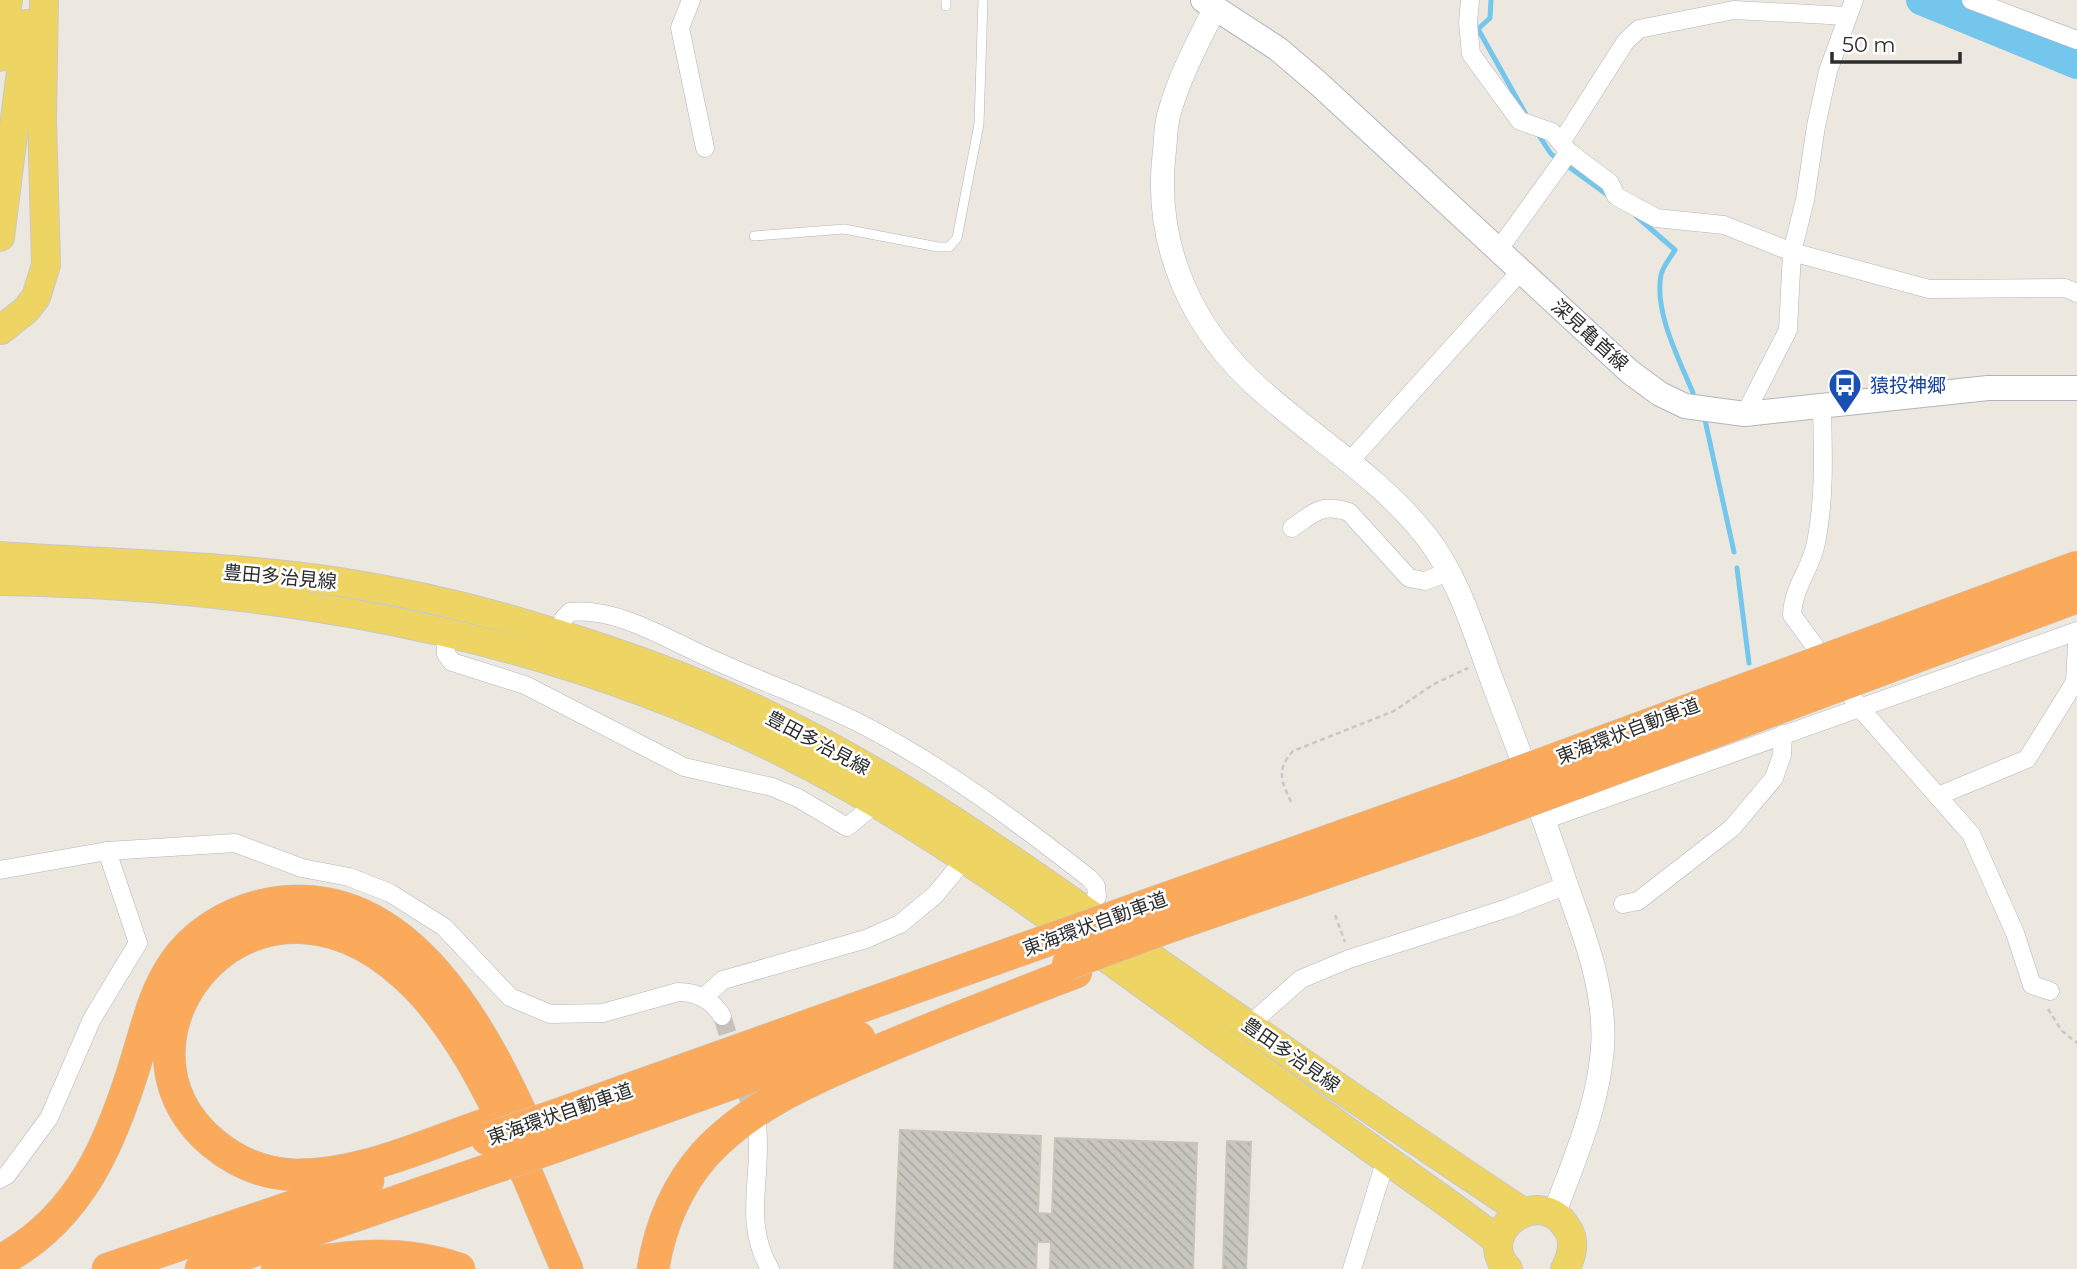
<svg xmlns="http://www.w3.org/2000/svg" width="2077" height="1269" viewBox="0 0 2077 1269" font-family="Montserrat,'Noto Sans JP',sans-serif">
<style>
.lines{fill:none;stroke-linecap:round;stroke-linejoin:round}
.stream{stroke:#74c6ec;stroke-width:5}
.river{stroke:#74c6ec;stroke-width:30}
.building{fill:url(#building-back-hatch);stroke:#c9c4b8;stroke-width:2}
.minor-tunnel{stroke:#c6c2bb;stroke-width:18;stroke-dasharray:18 9;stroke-linecap:butt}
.service-casing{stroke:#b2b4bf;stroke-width:10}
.minor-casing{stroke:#b2b4bf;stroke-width:19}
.tertiary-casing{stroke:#b2b4bf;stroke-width:24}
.secondary-casing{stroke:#b2b4bf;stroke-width:26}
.primary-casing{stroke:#c8c8c8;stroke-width:30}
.motorway-casing{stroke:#c8c8c8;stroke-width:33}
.path{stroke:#c8c8c8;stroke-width:2.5;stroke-dasharray:5 3.5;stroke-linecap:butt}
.service{stroke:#fff;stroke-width:9}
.minor{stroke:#fff;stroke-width:18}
.tertiary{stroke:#fff;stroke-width:23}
.secondary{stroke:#fff;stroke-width:24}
.primary{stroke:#eed563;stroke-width:28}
.motorway{stroke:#fbaa5c;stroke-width:32}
.motorway-bridge-casing{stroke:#c8c8c8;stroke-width:33;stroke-linecap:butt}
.motorway-bridge{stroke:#fbaa5c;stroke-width:32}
.labels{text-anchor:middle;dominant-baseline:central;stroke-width:5;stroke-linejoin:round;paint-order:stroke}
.street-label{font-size:19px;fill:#2c2c2c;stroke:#fff}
.transit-label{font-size:19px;fill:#164399;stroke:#fff;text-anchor:start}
</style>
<defs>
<pattern id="building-back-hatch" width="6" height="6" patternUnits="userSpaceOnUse" patternTransform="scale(1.75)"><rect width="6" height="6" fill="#c9c6bd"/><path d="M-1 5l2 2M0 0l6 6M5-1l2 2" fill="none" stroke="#adaaa3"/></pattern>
</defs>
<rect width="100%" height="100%" fill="#ede8df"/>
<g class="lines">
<g class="stream">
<path d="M 1491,0 L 1490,18 L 1478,29 L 1529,120"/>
<path d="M 1536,131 L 1551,154 L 1609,196"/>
<path d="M 1636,216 L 1675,250 C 1671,257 1663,266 1661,275 C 1654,312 1679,359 1693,393"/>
<path d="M 1705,420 L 1734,552"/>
<path d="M 1737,568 L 1749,663"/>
</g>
<path class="river" d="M 1921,0 L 2077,64"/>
</g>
<g class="building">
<path d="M 900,1130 L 1041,1136 L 1038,1213 L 1052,1214 L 1055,1138 L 1197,1143 L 1193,1269 L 1050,1269 L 1051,1242 L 1037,1242 L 1036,1269 L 894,1269 Z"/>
<path d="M 1227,1141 L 1251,1142 L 1246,1269 L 1223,1269 Z"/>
</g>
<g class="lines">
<path class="minor-tunnel" d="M 722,1016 L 755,1119"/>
<defs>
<g id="service">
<path d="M 946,6 L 946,0"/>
<path d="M 754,236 L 844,229 L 938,247 L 949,247 L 957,238 L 979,124 L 983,0"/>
</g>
<g id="minor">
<path d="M 691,0 L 680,28 L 705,148"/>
<path d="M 1470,0 L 1468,23 L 1471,54 L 1520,121 L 1552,132 L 1569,152 L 1610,183 L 1616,196 L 1656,218 L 1724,225 L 1792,252 L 1929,289 L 2065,288 L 2077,293"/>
<path d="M 1971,0 L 2077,40"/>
<path d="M 1562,141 L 1626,41 L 1639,29 L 1734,10 L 1847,16"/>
<path d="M 1499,249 L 1569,152"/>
<path d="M 1822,407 C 1823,452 1825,498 1816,543 C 1811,569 1793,587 1792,615 L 1860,708 L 1971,834 L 2015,933 L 2032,985 L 2050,991"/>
<path d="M 1745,414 L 1788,330 L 1792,252 L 1805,200 L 1816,126 L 1828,71 L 1854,0"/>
<path d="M 1350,461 L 1520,272"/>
<path d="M 1292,528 C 1315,512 1321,503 1349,512 L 1409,578 L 1425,581 L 1448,572"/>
<path d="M 445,631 L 446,654 L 452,662 L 525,685 L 684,767 L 772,787 L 798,798 L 847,827 L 875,804"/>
<path d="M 558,634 L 564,618 L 570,612 C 616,607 665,638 705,656 C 756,680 810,698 861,724 C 943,766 1016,821 1089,878 L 1096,886 L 1097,897 L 1085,911"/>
<path d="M 1938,796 L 2027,759 L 2075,682 L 2077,645"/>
<path d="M 1544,820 L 2077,631"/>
<path d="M 0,870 L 107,851 L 235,843 L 302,868 L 349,877 L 390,893 L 444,927 L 510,997 L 550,1014 L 603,1013 L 678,992 C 697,992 712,1000 722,1016"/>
<path d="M 1623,904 L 1638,901 L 1732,828 L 1774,778 L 1782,755 L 1783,734"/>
<path d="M 704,997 L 723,980 L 866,939 L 900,924 L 935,895 L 964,860"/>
<path d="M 1249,1025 L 1301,979 L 1349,959 L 1508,908 L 1567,885"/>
<path d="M 757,1125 C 763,1178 742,1221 770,1269"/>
<path d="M 0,1179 L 7,1175 L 49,1118 L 92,1019 L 138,943 L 107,851"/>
<path d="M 1352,1269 L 1386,1159"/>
</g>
<path id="tertiary" d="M 1215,8 C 1198,42 1179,77 1169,114 C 1165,127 1166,142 1164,155 C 1154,248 1193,331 1262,391 C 1317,440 1379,477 1426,536 C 1461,581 1476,639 1496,691 C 1521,755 1544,819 1566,884 C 1584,934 1603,983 1603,1036 C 1602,1097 1575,1158 1554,1214"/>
<path id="secondary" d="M 1203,0 L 1278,49 L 1319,84 L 1630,372 L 1660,394 L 1685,406 L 1745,414 L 1988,388 L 2077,388"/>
<g id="primary">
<path d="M 0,57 L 8,0"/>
<path d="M 0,237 L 27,24"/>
<path d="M 1,330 L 26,310 L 36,297 L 46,265 L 42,119 L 44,0"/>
<path d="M 0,556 C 113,564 228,565 340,582 C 412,593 486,611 555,633 C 620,653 685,676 747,705 C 899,774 1035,876 1172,972 C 1288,1053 1405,1134 1523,1212"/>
<path d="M 0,581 C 297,586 589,640 850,788 C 976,860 1094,949 1212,1034 C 1269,1075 1326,1116 1383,1157 C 1421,1185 1461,1211 1498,1241"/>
<path d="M 1508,1269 C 1473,1233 1540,1183 1567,1228 C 1576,1241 1572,1256 1565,1269"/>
</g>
<g id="motorway">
<path d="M 1133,910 L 1463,793"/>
<path d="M 1160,930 L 1474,821"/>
<path d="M 545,1119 L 1040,943"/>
<path d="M 483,1125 C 423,1146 359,1176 295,1175 C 264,1174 237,1163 213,1143 C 86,1037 260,821 420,990 C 488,1063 527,1178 567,1269"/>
<path d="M 557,1146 L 859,1038"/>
<path d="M 0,1261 C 81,1218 112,1141 137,1058 C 147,1026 154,993 173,965 C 193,934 228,913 263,905 C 407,874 487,1035 534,1142"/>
<path d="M 108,1269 L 368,1181"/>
<path d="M 201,1269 L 499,1166"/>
<path d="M 277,1269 C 339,1256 398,1248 459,1269"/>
<path d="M 653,1269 C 660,1226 676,1187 705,1154 C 750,1105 813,1079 873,1053 C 940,1024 1008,998 1076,972"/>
</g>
</defs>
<use href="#service" class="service-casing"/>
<use href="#minor" class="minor-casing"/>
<use href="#tertiary" class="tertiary-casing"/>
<use href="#secondary" class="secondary-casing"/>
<use href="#primary" class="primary-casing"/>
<use href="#motorway" class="motorway-casing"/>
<g class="path">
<path d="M 1291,802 C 1281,780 1276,770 1293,751 L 1394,711 L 1434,684 L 1468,668"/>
<path d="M 1335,915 L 1345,942"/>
<path d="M 2048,1009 L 2062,1031 L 2077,1043"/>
</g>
<use href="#service" class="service"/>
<use href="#minor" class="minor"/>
<use href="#tertiary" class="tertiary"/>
<use href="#secondary" class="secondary"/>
<use href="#primary" class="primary"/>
<use href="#motorway" class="motorway"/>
<defs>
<g id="motorway-bridge">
<path d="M 1463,793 L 2077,567"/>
<path d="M 1474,821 L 2077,597"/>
<path d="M 1040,943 L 1133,910"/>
<path d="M 1068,964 L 1160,930"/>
<path d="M 487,1139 L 545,1119"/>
<path d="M 499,1166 L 557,1146"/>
</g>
</defs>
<use href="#motorway-bridge" class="motorway-bridge-casing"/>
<use href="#motorway-bridge" class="motorway-bridge"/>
</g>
<defs>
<symbol id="bus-pin" viewBox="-11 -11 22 30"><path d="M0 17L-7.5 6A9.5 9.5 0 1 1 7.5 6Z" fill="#1a4fb4" stroke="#fff"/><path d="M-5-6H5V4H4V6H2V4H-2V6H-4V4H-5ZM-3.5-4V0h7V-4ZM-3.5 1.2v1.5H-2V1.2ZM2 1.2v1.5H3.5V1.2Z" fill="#fff"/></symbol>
</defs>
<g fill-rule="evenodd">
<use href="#bus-pin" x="1826" y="366" width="38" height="52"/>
</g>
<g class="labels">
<g class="street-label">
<text transform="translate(1590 335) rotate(42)">深見亀首線</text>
<text transform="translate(280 577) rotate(5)">豊田多治見線</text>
<text transform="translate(1628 731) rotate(-21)">東海環状自動車道</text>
<text transform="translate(818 743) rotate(28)">豊田多治見線</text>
<text transform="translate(1095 924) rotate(-20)">東海環状自動車道</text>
<text transform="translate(1291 1055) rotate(35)">豊田多治見線</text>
<text transform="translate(560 1114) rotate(-19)">東海環状自動車道</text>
</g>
<g class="transit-label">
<text x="1870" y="385">猿投神郷</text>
</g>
</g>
<path d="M1832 52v10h128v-10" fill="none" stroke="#2c2c2c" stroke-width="3.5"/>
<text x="1842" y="52" font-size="21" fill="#2c2c2c" stroke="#ffffff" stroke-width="5" paint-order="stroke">50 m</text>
</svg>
